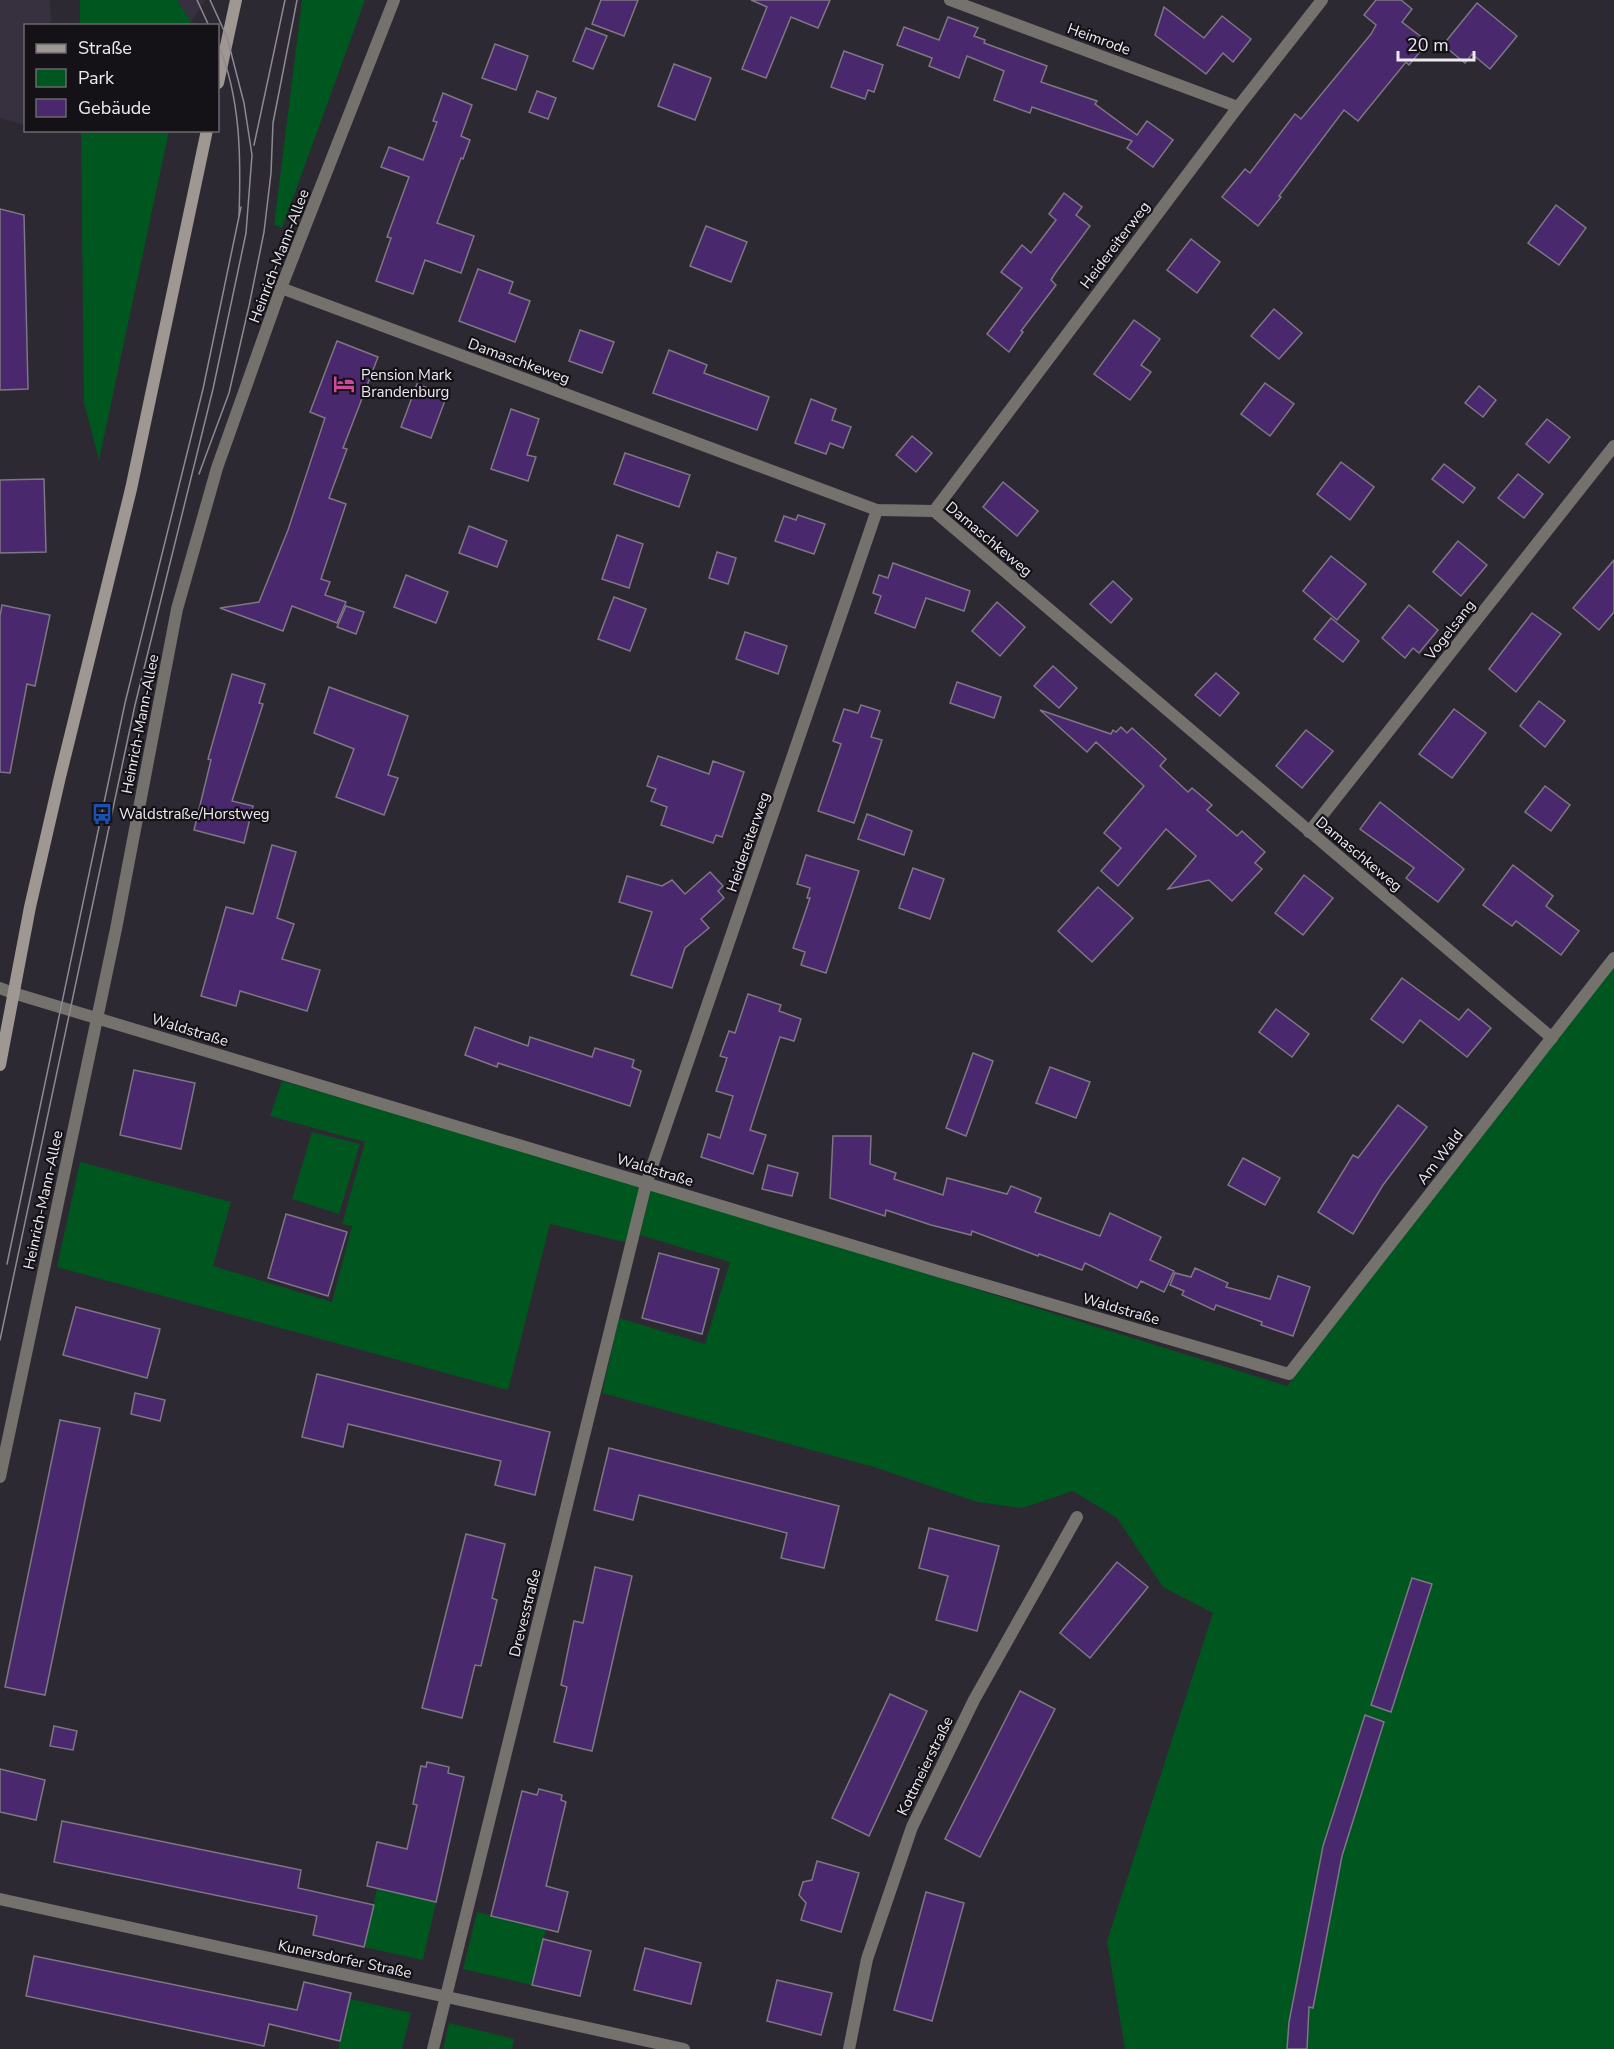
<svg xmlns="http://www.w3.org/2000/svg" width="1614" height="2049" viewBox="0 0 1614 2049" font-family="'Nunito Sans',sans-serif">
<style>
.built{fill:#36303f}
.green{fill:#00561f}
.building{fill:#4a286d;stroke:#7c7783;stroke-width:1.5}
.lines{fill:none;stroke-linecap:round;stroke-linejoin:round}
.minor{stroke:#75716d;stroke-width:12}
.tertiary{stroke:#75716d;stroke-width:12}
.secondary{stroke:#9f9892;stroke-width:12}
.tram{stroke:#8d8a92;stroke-width:1.5}
.labels{text-anchor:middle;dominant-baseline:central;stroke-width:4.5;stroke-linejoin:round;paint-order:stroke}
.street-label{font-size:15px;fill:#edeaf1;stroke:#141217}
.poi-label{font-size:15px;fill:#edeaf1;stroke:#141217;text-anchor:start}
</style>
<rect width="100%" height="100%" fill="#2d2932"/>
<g class="built">
<path d="M 0,0 L 50,0 L 51,25 L 26,26 L 25,125 L 0,118 Z"/>
<path d="M 177,0 L 205,0 L 191,22 Z"/>
</g>
<g class="green">
<path d="M 80,0 L 177,0 L 191,22 L 190,25 L 80,25 Z"/>
<path d="M 302,0 L 365,0 L 282,228 L 274,225 Z"/>
<path d="M 81,131 L 169,131 L 99,460 L 84,403 Z"/>
<path d="M 1614,964 L 1614,2049 L 1125,2049 L 1107,1941 L 1213,1613 L 1163,1587 L 1117,1518 L 1073,1491 L 1022,1508 L 977,1502 L 874,1467 L 602,1393 L 619,1318 L 705,1344 L 730,1262 L 640,1235 L 651,1188 L 1287,1386 Z"/>
<path d="M 282,1081 L 643,1184 L 628,1243 L 550,1224 L 508,1390 L 57,1267 L 80,1162 L 231,1202 L 213,1266 L 332,1302 L 352,1226 L 342,1224 L 365,1142 L 270,1116 Z"/>
<path d="M 312,1132 L 360,1144 L 339,1214 L 292,1199 Z"/>
<path d="M 377,1888 L 436,1902 L 423,1960 L 364,1947 Z"/>
<path d="M 477,1912 L 546,1929 L 532,1985 L 463,1969 Z"/>
<path d="M 350,1999 L 411,2013 L 402,2049 L 338,2049 Z"/>
<path d="M 449,2023 L 514,2039 L 512,2049 L 443,2049 Z"/>
</g>
<g class="building">
<path d="M 601,0 L 638,0 L 624,36 L 592,24 Z"/>
<path d="M 751,0 L 830,0 L 818,28 L 791,17 L 766,78 L 742,69 L 767,7 Z"/>
<path d="M 1376,0 L 1401,0 L 1412,9 L 1402,22 L 1428,42 L 1409,65 L 1406,62 L 1358,121 L 1344,110 L 1279,196 L 1281,197 L 1258,226 L 1222,197 L 1245,169 L 1250,173 L 1295,114 L 1301,119 L 1371,34 L 1376,25 L 1364,15 Z"/>
<path d="M 1477,3 L 1517,36 L 1490,69 L 1472,54 L 1465,63 L 1443,45 Z"/>
<path d="M 1164,7 L 1204,38 L 1222,16 L 1251,39 L 1233,62 L 1223,53 L 1206,74 L 1155,35 Z"/>
<path d="M 948,17 L 978,28 L 974,36 L 985,40 L 984,43 L 1047,66 L 1041,82 L 1097,101 L 1095,104 L 1137,135 L 1147,121 L 1173,140 L 1153,167 L 1127,148 L 1132,141 L 1032,107 L 1030,113 L 994,100 L 1004,71 L 967,56 L 959,78 L 929,66 L 932,58 L 897,45 L 904,27 L 939,40 Z"/>
<path d="M 586,28 L 607,36 L 593,69 L 573,61 Z"/>
<path d="M 495,44 L 528,56 L 516,90 L 482,78 Z"/>
<path d="M 844,51 L 883,65 L 874,92 L 868,90 L 865,99 L 831,87 Z"/>
<path d="M 674,64 L 711,78 L 695,120 L 658,106 Z"/>
<path d="M 537,91 L 556,98 L 548,119 L 529,112 Z"/>
<path d="M 443,93 L 472,105 L 461,136 L 470,140 L 463,159 L 461,158 L 437,223 L 474,236 L 461,273 L 425,260 L 413,294 L 376,281 L 391,238 L 387,237 L 409,177 L 381,167 L 389,147 L 423,160 L 437,122 L 433,121 Z"/>
<path d="M 1064,193 L 1082,207 L 1076,215 L 1090,226 L 1056,272 L 1051,280 L 1056,285 L 1021,331 L 1023,332 L 1009,352 L 987,334 L 1022,288 L 1001,272 L 1022,245 L 1031,253 L 1056,220 L 1049,214 Z"/>
<path d="M 1556,205 L 1586,228 L 1559,265 L 1528,243 Z"/>
<path d="M 0,209 L 24,215 L 28,389 L 0,390 Z"/>
<path d="M 706,226 L 747,242 L 731,282 L 690,266 Z"/>
<path d="M 1191,239 L 1220,262 L 1197,293 L 1167,270 Z"/>
<path d="M 478,269 L 513,282 L 509,293 L 530,301 L 515,342 L 459,321 Z"/>
<path d="M 1274,309 L 1302,333 L 1279,359 L 1251,336 Z"/>
<path d="M 1134,320 L 1160,339 L 1141,365 L 1151,372 L 1130,400 L 1094,374 Z"/>
<path d="M 580,330 L 614,342 L 602,373 L 569,361 Z"/>
<path d="M 337,341 L 378,357 L 343,448 L 347,449 L 329,498 L 346,504 L 321,579 L 330,582 L 325,595 L 346,602 L 337,623 L 292,606 L 283,631 L 220,608 L 259,602 L 288,530 L 325,418 L 310,412 Z"/>
<path d="M 669,350 L 707,365 L 704,373 L 769,397 L 757,430 L 653,393 Z"/>
<path d="M 1265,383 L 1294,404 L 1270,436 L 1241,414 Z"/>
<path d="M 417,384 L 447,395 L 431,438 L 401,427 Z"/>
<path d="M 1479,386 L 1496,400 L 1483,417 L 1465,403 Z"/>
<path d="M 811,399 L 836,409 L 832,420 L 851,427 L 843,448 L 830,443 L 826,454 L 795,443 Z"/>
<path d="M 511,409 L 539,419 L 527,455 L 536,457 L 528,481 L 491,469 Z"/>
<path d="M 1547,419 L 1570,437 L 1549,463 L 1526,444 Z"/>
<path d="M 912,436 L 932,453 L 916,472 L 896,455 Z"/>
<path d="M 625,453 L 690,475 L 679,507 L 614,484 Z"/>
<path d="M 1341,462 L 1374,487 L 1350,520 L 1317,494 Z"/>
<path d="M 1444,464 L 1475,488 L 1463,503 L 1432,479 Z"/>
<path d="M 1518,474 L 1543,494 L 1524,518 L 1498,498 Z"/>
<path d="M 44,479 L 46,552 L 0,553 L 0,480 Z"/>
<path d="M 1003,482 L 1038,511 L 1017,536 L 983,507 Z"/>
<path d="M 798,515 L 825,524 L 814,554 L 775,541 L 784,516 L 796,520 Z"/>
<path d="M 469,526 L 507,541 L 497,567 L 459,553 Z"/>
<path d="M 617,535 L 643,544 L 629,588 L 602,579 Z"/>
<path d="M 1458,541 L 1487,565 L 1461,596 L 1433,572 Z"/>
<path d="M 717,552 L 736,558 L 728,584 L 709,578 Z"/>
<path d="M 1331,556 L 1366,584 L 1337,620 L 1303,591 Z"/>
<path d="M 1614,560 L 1614,612 L 1599,630 L 1573,608 Z"/>
<path d="M 893,563 L 970,591 L 964,611 L 926,598 L 915,628 L 875,613 L 881,596 L 873,593 L 879,575 L 888,578 Z"/>
<path d="M 406,575 L 448,592 L 436,623 L 394,607 Z"/>
<path d="M 1113,581 L 1132,599 L 1111,623 L 1090,604 Z"/>
<path d="M 614,597 L 646,609 L 630,651 L 598,639 Z"/>
<path d="M 997,602 L 1025,627 L 1000,656 L 972,631 Z"/>
<path d="M 2,605 L 50,615 L 35,686 L 27,684 L 10,773 L 0,772 L 0,616 Z"/>
<path d="M 1409,605 L 1438,630 L 1419,653 L 1413,648 L 1405,658 L 1382,638 Z"/>
<path d="M 346,606 L 364,612 L 356,634 L 337,627 Z"/>
<path d="M 1532,613 L 1561,634 L 1516,692 L 1489,669 Z"/>
<path d="M 1331,618 L 1359,641 L 1343,662 L 1314,639 Z"/>
<path d="M 745,632 L 787,646 L 778,674 L 736,659 Z"/>
<path d="M 1053,666 L 1077,688 L 1059,708 L 1034,686 Z"/>
<path d="M 1216,673 L 1239,693 L 1220,716 L 1195,695 Z"/>
<path d="M 232,674 L 265,684 L 259,703 L 263,704 L 232,801 L 253,806 L 244,843 L 194,830 L 211,760 L 208,759 Z"/>
<path d="M 957,682 L 1001,697 L 994,718 L 950,703 Z"/>
<path d="M 329,687 L 408,716 L 388,775 L 398,778 L 384,815 L 336,797 L 354,749 L 314,733 Z"/>
<path d="M 1539,701 L 1565,721 L 1545,747 L 1520,726 Z"/>
<path d="M 861,705 L 880,711 L 871,737 L 882,740 L 854,823 L 818,811 L 841,744 L 833,741 L 844,709 L 858,713 Z"/>
<path d="M 1454,709 L 1486,733 L 1452,778 L 1419,754 Z"/>
<path d="M 1040,710 L 1111,734 L 1113,730 L 1116,732 L 1121,727 L 1127,733 L 1132,728 L 1166,759 L 1160,766 L 1188,792 L 1192,788 L 1212,805 L 1207,810 L 1237,836 L 1242,831 L 1265,852 L 1255,863 L 1262,869 L 1232,901 L 1209,880 L 1168,889 L 1196,856 L 1166,829 L 1118,886 L 1101,871 L 1121,848 L 1104,833 L 1144,786 L 1096,742 L 1087,752 Z"/>
<path d="M 1306,730 L 1333,751 L 1302,788 L 1276,766 Z"/>
<path d="M 658,756 L 709,774 L 713,761 L 744,772 L 722,837 L 716,835 L 713,843 L 661,825 L 667,807 L 651,801 L 656,789 L 647,786 Z"/>
<path d="M 1545,786 L 1570,805 L 1551,831 L 1525,812 Z"/>
<path d="M 1380,802 L 1464,869 L 1438,902 L 1406,878 L 1414,868 L 1360,829 Z"/>
<path d="M 867,814 L 912,831 L 904,855 L 858,839 Z"/>
<path d="M 272,845 L 296,852 L 277,918 L 294,924 L 282,959 L 320,970 L 307,1011 L 240,991 L 236,1006 L 201,996 L 226,907 L 253,914 Z"/>
<path d="M 806,855 L 859,871 L 826,973 L 801,965 L 805,952 L 793,948 L 810,898 L 807,898 L 810,888 L 797,884 Z"/>
<path d="M 1513,865 L 1553,896 L 1546,906 L 1579,931 L 1561,955 L 1516,921 L 1512,926 L 1483,905 Z"/>
<path d="M 913,868 L 944,879 L 930,919 L 899,908 Z"/>
<path d="M 710,872 L 723,886 L 718,891 L 724,898 L 701,919 L 709,928 L 685,948 L 672,988 L 631,975 L 652,912 L 619,902 L 627,876 L 662,886 L 672,880 L 685,894 Z"/>
<path d="M 1304,875 L 1333,898 L 1303,935 L 1275,913 Z"/>
<path d="M 1098,887 L 1133,918 L 1092,962 L 1058,931 Z"/>
<path d="M 1402,978 L 1459,1020 L 1468,1009 L 1491,1028 L 1467,1057 L 1420,1020 L 1403,1043 L 1371,1019 Z"/>
<path d="M 748,994 L 781,1005 L 779,1011 L 801,1019 L 794,1041 L 780,1037 L 750,1130 L 766,1135 L 753,1174 L 701,1157 L 708,1134 L 720,1138 L 733,1096 L 716,1091 L 727,1058 L 720,1056 L 729,1031 L 735,1033 Z"/>
<path d="M 1276,1009 L 1309,1034 L 1292,1057 L 1259,1032 Z"/>
<path d="M 475,1027 L 528,1046 L 530,1037 L 592,1057 L 595,1048 L 634,1060 L 632,1067 L 641,1071 L 630,1106 L 498,1063 L 497,1067 L 465,1055 Z"/>
<path d="M 973,1053 L 993,1061 L 966,1136 L 946,1128 Z"/>
<path d="M 1050,1067 L 1090,1082 L 1076,1118 L 1036,1103 Z"/>
<path d="M 134,1070 L 195,1083 L 181,1149 L 120,1135 Z"/>
<path d="M 1398,1105 L 1427,1127 L 1383,1185 L 1353,1234 L 1318,1212 L 1353,1155 L 1358,1158 Z"/>
<path d="M 833,1136 L 871,1136 L 870,1164 L 896,1173 L 894,1179 L 943,1195 L 947,1178 L 1007,1194 L 1011,1186 L 1041,1198 L 1035,1212 L 1100,1236 L 1110,1213 L 1161,1237 L 1150,1260 L 1174,1271 L 1164,1292 L 1141,1281 L 1137,1288 L 1085,1263 L 1082,1270 L 1039,1254 L 1038,1256 L 972,1231 L 971,1235 L 931,1225 L 886,1210 L 885,1216 L 830,1198 Z"/>
<path d="M 1243,1158 L 1280,1178 L 1265,1205 L 1228,1185 Z"/>
<path d="M 768,1165 L 798,1173 L 792,1196 L 762,1189 Z"/>
<path d="M 286,1214 L 347,1232 L 328,1296 L 268,1278 Z"/>
<path d="M 659,1253 L 719,1269 L 702,1334 L 642,1318 Z"/>
<path d="M 1195,1268 L 1228,1283 L 1226,1287 L 1270,1299 L 1278,1276 L 1310,1287 L 1293,1336 L 1261,1325 L 1262,1322 L 1216,1305 L 1214,1310 L 1182,1295 L 1184,1291 L 1170,1285 L 1175,1273 L 1191,1277 Z"/>
<path d="M 76,1307 L 160,1329 L 147,1378 L 63,1355 Z"/>
<path d="M 317,1374 L 550,1432 L 535,1495 L 495,1485 L 501,1461 L 348,1424 L 343,1447 L 302,1437 Z"/>
<path d="M 135,1393 L 165,1400 L 160,1421 L 131,1414 Z"/>
<path d="M 60,1420 L 100,1428 L 45,1695 L 5,1687 Z"/>
<path d="M 609,1448 L 839,1506 L 824,1568 L 781,1558 L 787,1533 L 639,1495 L 633,1520 L 594,1510 Z"/>
<path d="M 929,1528 L 999,1546 L 977,1631 L 936,1620 L 948,1576 L 919,1568 Z"/>
<path d="M 466,1534 L 505,1544 L 492,1598 L 497,1600 L 481,1666 L 475,1665 L 462,1718 L 422,1708 Z"/>
<path d="M 1117,1562 L 1148,1587 L 1090,1658 L 1060,1633 Z"/>
<path d="M 595,1567 L 632,1576 L 592,1751 L 554,1742 L 567,1687 L 561,1685 L 574,1621 L 583,1623 Z"/>
<path d="M 1412,1578 L 1432,1584 L 1391,1712 L 1371,1705 Z"/>
<path d="M 1020,1691 L 1055,1709 L 980,1857 L 945,1839 Z"/>
<path d="M 890,1694 L 927,1711 L 869,1836 L 832,1818 Z"/>
<path d="M 1365,1715 L 1384,1722 L 1342,1856 L 1313,2008 L 1309,2007 L 1307,2049 L 1287,2049 L 1289,2022 L 1323,1846 Z"/>
<path d="M 54,1726 L 77,1731 L 73,1750 L 50,1746 Z"/>
<path d="M 427,1762 L 449,1767 L 448,1773 L 464,1777 L 436,1902 L 367,1886 L 377,1842 L 407,1849 L 417,1805 L 413,1804 L 421,1766 L 426,1767 Z"/>
<path d="M 0,1769 L 45,1780 L 36,1820 L 0,1812 Z"/>
<path d="M 539,1789 L 562,1795 L 561,1800 L 566,1802 L 546,1886 L 568,1892 L 558,1932 L 491,1916 L 522,1791 L 537,1795 Z"/>
<path d="M 62,1821 L 301,1870 L 298,1888 L 374,1905 L 364,1947 L 313,1935 L 317,1916 L 54,1862 Z"/>
<path d="M 817,1861 L 859,1873 L 841,1932 L 801,1920 L 806,1903 L 799,1895 L 803,1882 L 812,1880 Z"/>
<path d="M 926,1892 L 964,1903 L 932,2021 L 894,2010 Z"/>
<path d="M 543,1939 L 591,1951 L 580,1996 L 532,1985 Z"/>
<path d="M 645,1948 L 701,1963 L 691,2004 L 634,1990 Z"/>
<path d="M 34,1956 L 297,2010 L 304,1982 L 351,1993 L 340,2041 L 269,2024 L 264,2046 L 26,1996 Z"/>
<path d="M 777,1980 L 832,1993 L 821,2035 L 767,2021 Z"/>
</g>
<g class="lines">
<g class="minor">
<path d="M 950,0 L 1238,107"/>
<path d="M 281,288 L 877,510 L 934,511 L 1552,1038"/>
<path d="M 934,511 L 1238,107 L 1322,0"/>
<path d="M 1309,832 L 1614,446"/>
<path d="M 13,993 L 941,1272 L 1289,1374 L 1614,958"/>
<path d="M 0,1477 L 116,929 L 177,609 L 217,468 L 281,288 L 394,0"/>
<path d="M 0,1899 L 684,2049"/>
<path d="M 433,2049 L 646,1184 L 877,510"/>
<path d="M 849,2049 L 867,1959 L 912,1827 L 974,1700 L 1077,1517"/>
</g>
<path class="tertiary" d="M 0,988 L 13,993"/>
<g class="secondary">
<path d="M 218,83 L 236,0"/>
<path d="M 0,1065 L 30,907 L 60,777 L 131,489 L 207,130"/>
</g>
<g class="tram">
<path d="M 197,0 L 209,26"/>
<path d="M 218,44 C 241,98 241,159 239,216"/>
<path d="M 254,145 L 285,0"/>
<path d="M 199,474 L 229,393 L 249,306 L 264,232 L 271,173 L 273,123 L 297,0"/>
<path d="M 7,1264 L 125,703 L 203,389 L 241,207"/>
<path d="M 0,1340 L 135,705 L 213,389 L 246,233 L 252,155 L 244,103 L 227,37 L 210,0"/>
</g>
</g>
<defs>
<symbol id="hotel-bare" viewBox="-9 -9 18 18"><path d="M-6-4.5h1.5V1H6V5H4.5V3h-9V5H-6ZM-4 0a1.8 1.8 0 1 1 3.6 0ZM.5 0V-2.5h3Q6-2.5 6 0Z" fill="#d1479c" stroke="#141217" stroke-width="2.5" paint-order="stroke"/></symbol>
<symbol id="bus-bare" viewBox="-9 -9 18 18"><path d="M-5-6H5V4H4V6H2V4H-2V6H-4V4H-5ZM-3.5-4V0h7V-4ZM-3.5 1.2v1.5H-2V1.2ZM2 1.2v1.5H3.5V1.2Z" fill="#1a4fb4" stroke="#141217" stroke-width="2.5" paint-order="stroke"/></symbol>
</defs>
<g fill-rule="evenodd">
<use href="#hotel-bare" x="329" y="369" width="30" height="30"/>
<use href="#bus-bare" x="87" y="799" width="30" height="30"/>
</g>
<g class="labels">
<g class="street-label">
<text transform="translate(1099 39) rotate(20)">Heimrode</text>
<text transform="translate(1115 245) rotate(-53)">Heidereiterweg</text>
<text transform="translate(279 256) rotate(-69)">Heinrich-Mann-Allee</text>
<text transform="translate(519 361) rotate(20)">Damaschkeweg</text>
<text transform="translate(989 539) rotate(40)">Damaschkeweg</text>
<text transform="translate(1450 630) rotate(-52)">Vogelsang</text>
<text transform="translate(140 724) rotate(-79)">Heinrich-Mann-Allee</text>
<text transform="translate(748 842) rotate(-71)">Heidereiterweg</text>
<text transform="translate(1359 854) rotate(40)">Damaschkeweg</text>
<text transform="translate(190 1030) rotate(17)">Waldstraße</text>
<text transform="translate(1440 1157) rotate(-52)">Am Wald</text>
<text transform="translate(655 1170) rotate(17)">Waldstraße</text>
<text transform="translate(43 1200) rotate(-78)">Heinrich-Mann-Allee</text>
<text transform="translate(1121 1309) rotate(16)">Waldstraße</text>
<text transform="translate(525 1613) rotate(-76)">Drevesstraße</text>
<text transform="translate(925 1766) rotate(-64)">Kottmeierstraße</text>
<text transform="translate(345 1959) rotate(12)">Kunersdorfer Straße</text>
</g>
<g class="poi-label">
<text x="361" y="375">Pension Mark<tspan x="361" dy="17">Brandenburg</tspan></text>
<text x="119" y="814">Waldstraße/Horstweg</text>
</g>
</g>
<rect x="24" y="24" width="195" height="108" fill="#141217" stroke="#6b686e" stroke-width="1.5"/>
<rect x="36" y="44" width="30" height="9" fill="#9f9892" stroke="#6b686e" stroke-width="1.5"/>
<text x="78" y="54" font-size="18" fill="#edeaf1">Straße</text>
<rect x="36" y="69" width="30" height="18" fill="#00561f" stroke="#6b686e" stroke-width="1.5"/>
<text x="78" y="84" font-size="18" fill="#edeaf1">Park</text>
<rect x="36" y="99" width="30" height="18" fill="#4a286d" stroke="#6b686e" stroke-width="1.5"/>
<text x="78" y="114" font-size="18" fill="#edeaf1">Gebäude</text>
<path d="M1398 51v9h76v-9" fill="none" stroke="#edeaf1" stroke-width="3"/>
<text x="1407" y="51" font-size="18" fill="#edeaf1" stroke="#141217" stroke-width="4.5" paint-order="stroke">20 m</text>
</svg>
